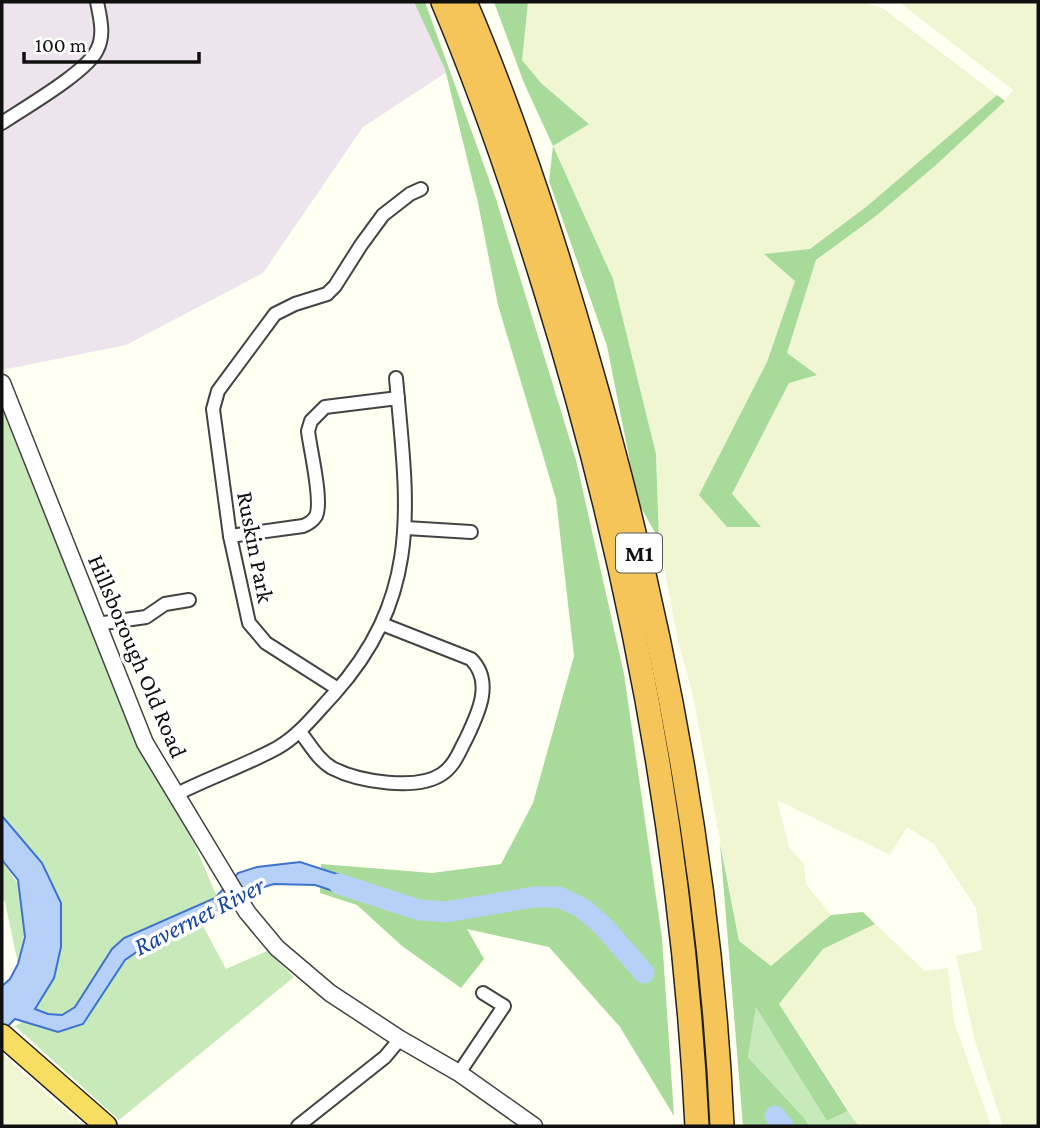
<svg xmlns="http://www.w3.org/2000/svg" width="1040" height="1128" viewBox="0 0 1040 1128" font-family="'Crimson Pro',serif">
<style>
.industrial{fill:#eee4ed}
.farmland{fill:#f0f5d2}
.green{fill:#c8eabb}
.forest{fill:#a8db9a}
.water{fill:#b7d0f7;stroke:#3d73ce;stroke-width:2}
.lines{fill:none;stroke-linecap:round;stroke-linejoin:round}
.river{stroke:#b7d0f7;stroke-width:21}
.minor-casing{stroke:#434343;stroke-width:16}
.tertiary-casing{stroke:#434343;stroke-width:19}
.trunk-casing{stroke:#212121;stroke-width:24}
.motorway-casing{stroke:#212121;stroke-width:26}
.minor{stroke:#fff;stroke-width:12}
.tertiary{stroke:#fff;stroke-width:16}
.trunk{stroke:#f7de61;stroke-width:21}
.motorway{stroke:#f5c55a;stroke-width:23}
.labels{text-anchor:middle;dominant-baseline:central;stroke-width:7;stroke-linejoin:round;paint-order:stroke}
.shield{fill:#fff;stroke:#585858;stroke-width:2}
.shield-label{font-size:23px;font-weight:bold;fill:#101010}
.street-label{font-size:24px;fill:#101010;stroke:#fff}
.water-label{font-size:26px;font-style:italic;fill:#1745a3;stroke:#fff}
</style>
<rect width="100%" height="100%" fill="#fffff2"/>
<path class="industrial" d="M 2,2 L 414,2 L 447,72 L 363,127 L 263,273 L 126,345 L 2,370 Z"/>
<g class="farmland">
<path d="M 528,2 L 863,2 L 884,9 L 997,95 L 866,207 L 810,250 L 765,254 L 795,281 L 767,362 L 700,495 L 760,526 L 732,495 L 789,383 L 816,375 L 787,353 L 816,260 L 876,216 L 936,165 L 1004,101 L 1013,90 L 899,2 L 1038,2 L 1038,1126 L 1003,1126 L 975,1041 L 956,956 L 982,950 L 976,908 L 934,844 L 907,827 L 890,855 L 777,800 L 789,847 L 804,864 L 806,884 L 831,915 L 771,966 L 739,941 L 692,691 L 678,641 L 659,540 L 656,454 L 613,279 L 553,146 L 589,123 L 541,83 L 521,60 Z"/>
<path d="M 875,924 L 925,971 L 948,968 L 954,1022 L 991,1126 L 859,1126 L 779,1004 L 823,949 Z"/>
<path d="M 2,1054 L 45,1093 L 84,1126 L 2,1126 Z"/>
</g>
<g class="green">
<path d="M 2,399 L 97,647 L 147,759 L 194,843 L 217,897 L 124,938 L 112,949 L 75,1007 L 62,1015 L 46,1014 L 35,1009 L 54,978 L 61,947 L 42,863 L 2,816 Z"/>
<path d="M 2,861 L 24,893 L 24,935 L 18,964 L 5,902 L 2,898 Z"/>
<path d="M 202,924 L 226,969 L 267,951 L 294,977 L 119,1120 L 15,1026 L 22,1022 L 58,1032 L 83,1024 L 125,960 L 144,947 Z"/>
<path d="M 756,1006 L 827,1121 L 848,1111 L 859,1126 L 809,1126 L 805,1119 L 748,1057 Z"/>
</g>
<g class="forest">
<path d="M 414,2 L 425,2 L 495,196 L 576,460 L 624,674 L 662,938 L 674,1116 L 620,1027 L 549,947 L 467,929 L 484,959 L 461,988 L 402,946 L 357,905 L 320,893 L 321,864 L 432,873 L 501,864 L 533,803 L 574,656 L 556,499 L 498,305 L 478,203 L 445,69 Z"/>
<path d="M 494,2 L 528,2 L 522,60 L 541,83 L 589,124 L 553,146 L 613,279 L 656,454 L 659,540 L 638,502 L 607,346 L 549,181 L 553,146 L 524,83 Z"/>
<path d="M 997,95 L 1005,101 L 936,165 L 876,216 L 816,260 L 787,353 L 817,375 L 789,383 L 732,494 L 761,527 L 727,527 L 699,495 L 767,362 L 795,281 L 764,254 L 810,249 L 866,207 Z"/>
<path d="M 720,843 L 739,941 L 771,966 L 831,915 L 863,912 L 875,924 L 823,949 L 779,1004 L 848,1111 L 827,1121 L 756,1007 L 748,1057 L 805,1119 L 809,1126 L 743,1126 Z"/>
</g>
<path class="water" d="M 2,816 L 42,863 L 61,903 L 61,947 L 54,978 L 35,1009 L 48,1014 L 62,1015 L 75,1007 L 112,949 L 124,938 L 215,898 L 238,873 L 257,867 L 300,862 L 371,885 L 364,901 L 315,885 L 274,884 L 264,887 L 196,926 L 144,947 L 125,960 L 83,1024 L 58,1032 L 15,1019 L 2,1032 L 2,986 L 10,979 L 18,964 L 25,937 L 18,880 L 2,860 Z"/>
<g class="lines">
<g class="river">
<path d="M 339,884 L 419,910 L 446,912 L 534,897 L 559,897 L 582,908 L 602,925 L 644,973"/>
<path d="M 775,1116 L 783,1126"/>
</g>
<defs>
<g id="minor">
<path d="M 2,123 C 24,108 87,72 97,50 C 105,35 100,17 97,2"/>
<path d="M 406,528 L 471,532"/>
<path d="M 230,536 L 303,526 C 308,524 313,521 316,516 C 323,501 310,449 308,431 L 311,421 L 325,407 L 398,398"/>
<path d="M 97,624 L 146,617 L 165,604 L 189,600"/>
<path d="M 338,689 L 266,643 L 249,623 L 230,536 L 213,409 L 218,391 L 275,314 L 295,304 L 327,294 L 335,286 L 361,245 L 383,215 L 410,194 L 421,189"/>
<path d="M 300,732 C 310,744 318,760 332,768 C 359,782 417,791 442,774 C 455,765 459,752 466,739 C 478,714 494,682 471,659 L 382,624"/>
<path d="M 175,795 C 208,778 244,766 277,748 C 300,735 316,713 334,694 C 424,593 407,502 396,378"/>
<path d="M 459,1073 L 504,1006 L 483,993"/>
<path d="M 298,1126 L 385,1057 L 400,1039"/>
</g>
<path id="tertiary" d="M 2,383 L 145,743 L 247,912 L 277,948 L 330,993 L 400,1039 L 459,1073 L 534,1126"/>
<path id="trunk" d="M 2,1035 L 106,1126"/>
<g id="motorway">
<path d="M 443,2 C 483,96 516,194 546,292 C 630,563 683,843 697,1126"/>
<path d="M 465,2 C 516,121 556,246 591,370 C 661,614 711,873 722,1126"/>
</g>
</defs>
<use href="#minor" class="minor-casing"/>
<use href="#tertiary" class="tertiary-casing"/>
<use href="#trunk" class="trunk-casing"/>
<use href="#motorway" class="motorway-casing"/>
<use href="#minor" class="minor"/>
<use href="#tertiary" class="tertiary"/>
<use href="#trunk" class="trunk"/>
<use href="#motorway" class="motorway"/>
</g>
<g class="labels">
<rect class="shield" x="616" y="533.5" width="46" height="39" rx="5"/>
<g class="shield-label">
<text x="639" y="553">M1</text>
</g>
<g class="street-label">
<text transform="translate(256 547) rotate(79)">Ruskin Park</text>
<text transform="translate(138 656) rotate(67)">Hillsborough Old Road</text>
</g>
<g class="water-label">
<text transform="translate(199 916) rotate(-27)">Ravernet River</text>
</g>
</g>
<rect width="1040" height="1128" fill="none" stroke="#101010" stroke-width="7"/>
<path d="M24 52v10h175v-10" fill="none" stroke="#101010" stroke-width="3.5"/>
<text x="35" y="52" font-size="21" fill="#101010" stroke="#ffffff" stroke-width="5" paint-order="stroke">100 m</text>
</svg>
